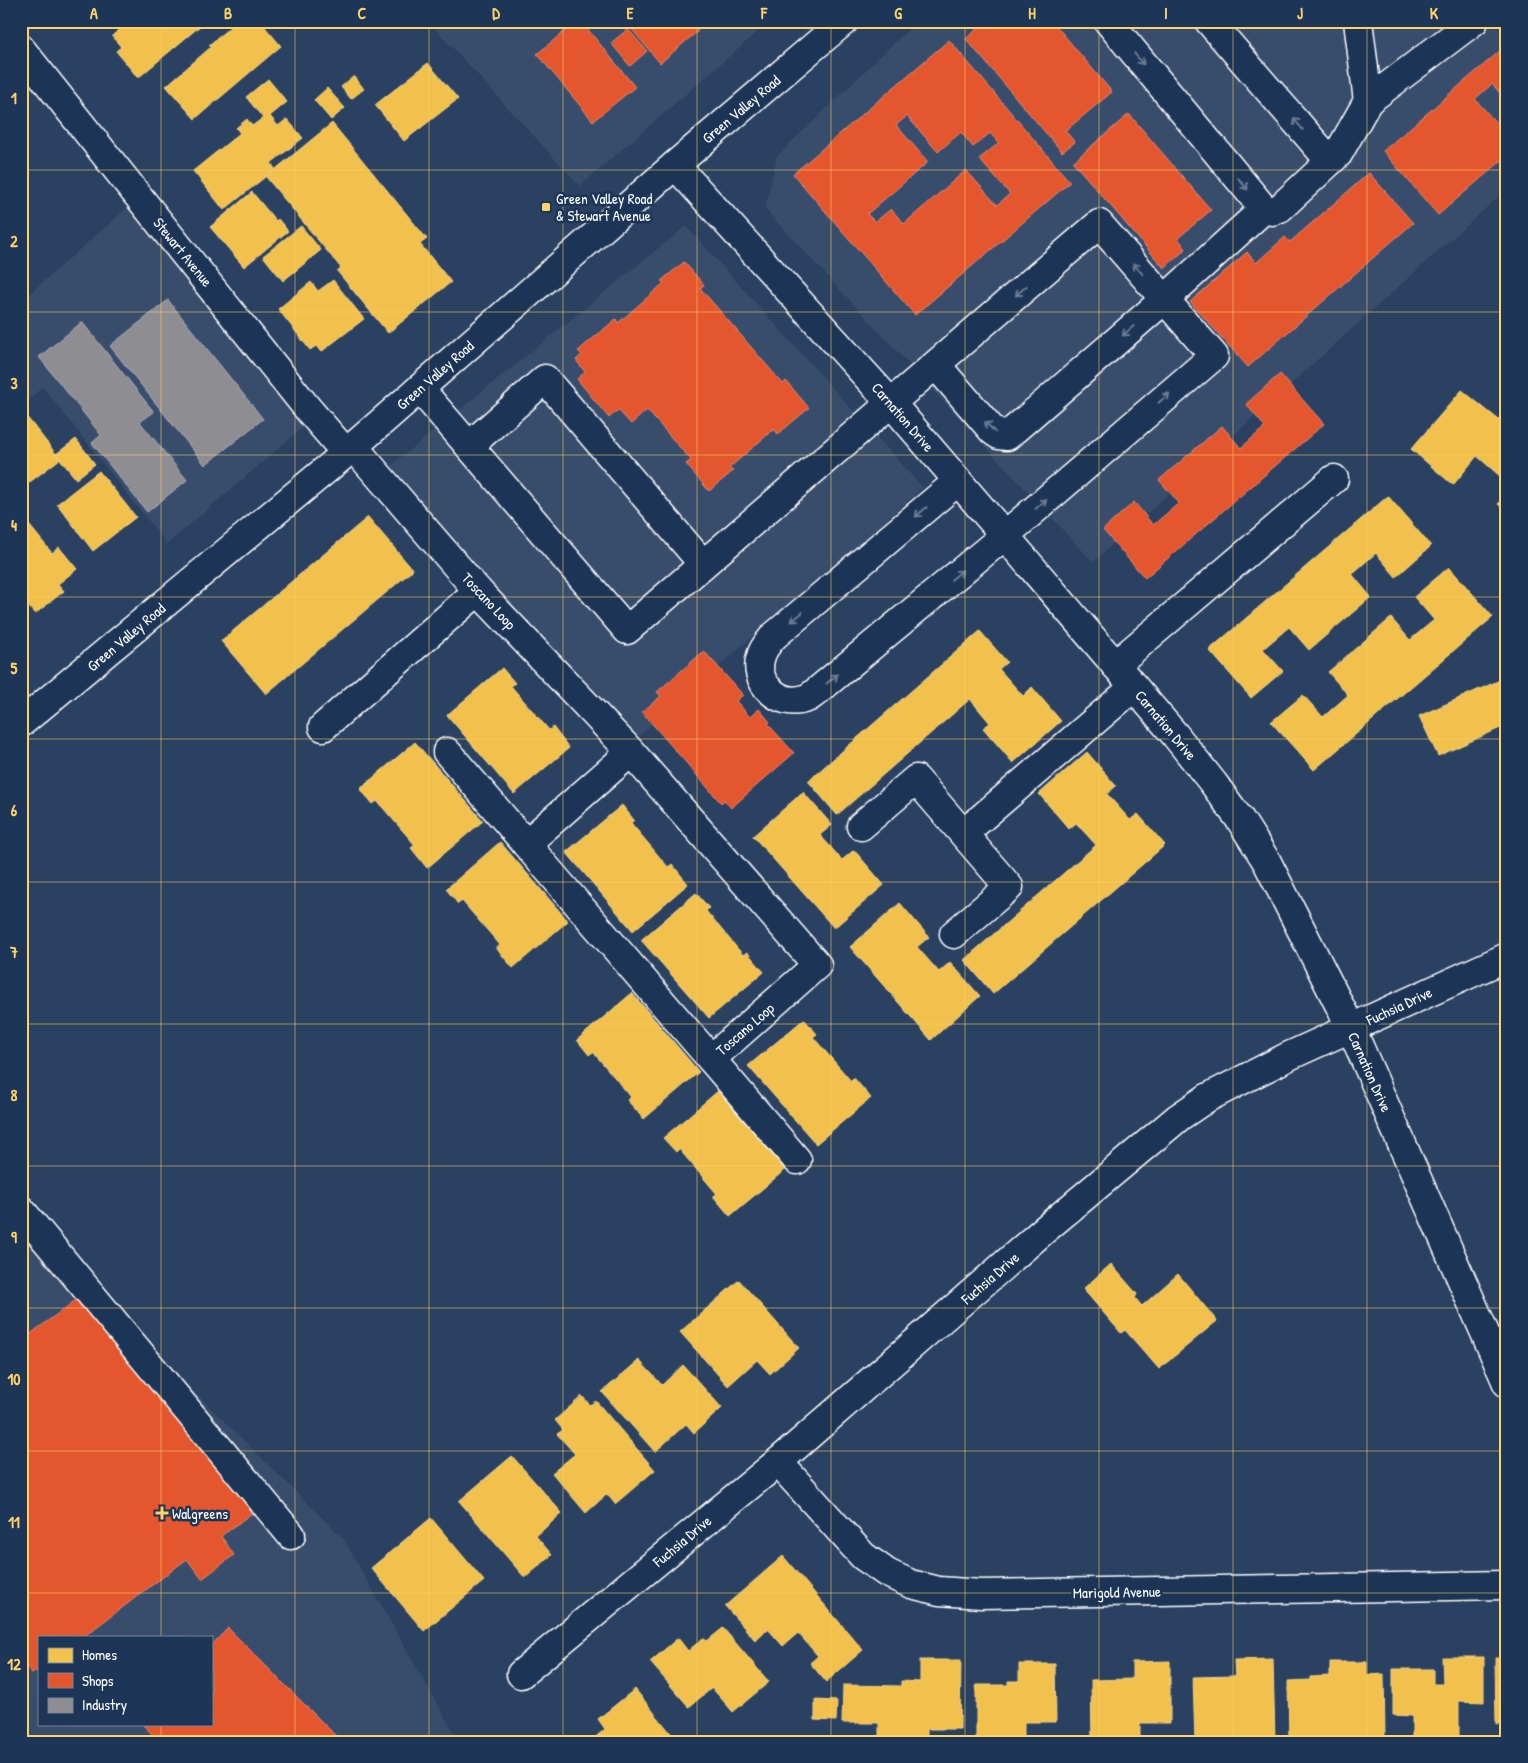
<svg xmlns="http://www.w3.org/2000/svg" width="1528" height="1763" viewBox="0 0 1528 1763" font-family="'Patrick Hand',sans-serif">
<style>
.built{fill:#394e6c;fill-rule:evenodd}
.homes{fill:#f2c14e;stroke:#f6d483}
.shops{fill:#e4572e;stroke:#ec896d;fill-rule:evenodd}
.industry{fill:#8d8d92;stroke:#afafb3}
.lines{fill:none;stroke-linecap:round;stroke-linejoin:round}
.minor-casing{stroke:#fff;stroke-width:31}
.major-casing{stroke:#fff;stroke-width:31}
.minor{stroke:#1d3557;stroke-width:28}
.major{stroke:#1d3557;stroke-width:28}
.oneway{stroke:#6c7c92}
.grid{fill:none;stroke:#ffd166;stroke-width:1;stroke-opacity:0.55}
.poi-dot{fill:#ffd166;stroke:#1d3557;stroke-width:2}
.labels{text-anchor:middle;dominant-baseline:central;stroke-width:5;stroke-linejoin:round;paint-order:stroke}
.street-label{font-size:15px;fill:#fff;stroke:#1d3557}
.poi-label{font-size:15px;fill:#fff;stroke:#1d3557;text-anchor:start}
.neatline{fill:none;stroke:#ffd166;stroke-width:2}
.grid-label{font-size:16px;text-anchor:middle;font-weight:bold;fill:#ffd166}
</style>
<rect width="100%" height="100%" fill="#2a4161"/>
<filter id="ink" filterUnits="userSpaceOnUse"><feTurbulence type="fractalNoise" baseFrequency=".02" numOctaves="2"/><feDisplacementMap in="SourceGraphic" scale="10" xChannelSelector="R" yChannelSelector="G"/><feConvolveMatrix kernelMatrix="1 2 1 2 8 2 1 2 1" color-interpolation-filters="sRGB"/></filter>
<g filter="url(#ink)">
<g class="built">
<path d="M 428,21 L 770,21 L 580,186 Z"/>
<path d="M 917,21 L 1507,21 L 1507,189 L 1093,562 L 765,209 L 777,156 Z"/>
<path d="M 142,195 L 316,416 L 167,544 L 43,387 L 21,406 L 21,301 Z"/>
<path d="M 686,226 L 923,488 L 628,745 L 383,472 Z"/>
<path d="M 21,1222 L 343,1538 L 459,1742 L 21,1742 ZM 39,1637 L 211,1637 L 211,1724 L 39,1724 Z"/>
</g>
<g class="homes">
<path d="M 130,21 L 206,21 L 138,78 L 116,51 L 121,47 L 112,36 Z"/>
<path d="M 237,21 L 260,21 L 281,46 L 195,119 L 166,86 L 211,47 L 209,45 Z"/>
<path d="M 428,63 L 458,99 L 404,141 L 375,105 Z"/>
<path d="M 354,76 L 364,89 L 351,99 L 341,87 Z"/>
<path d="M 268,79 L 287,102 L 270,116 L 278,126 L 287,119 L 303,138 L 271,163 L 275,169 L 224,210 L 193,171 L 240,133 L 236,128 L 247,119 L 252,126 L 263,118 L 246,97 Z"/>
<path d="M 327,88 L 345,108 L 331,120 L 314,100 Z"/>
<path d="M 332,123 L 427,239 L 420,244 L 451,282 L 388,333 L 337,271 L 341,268 L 266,177 Z"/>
<path d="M 252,192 L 276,221 L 278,219 L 288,231 L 244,267 L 210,227 Z"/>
<path d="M 301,226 L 321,250 L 283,281 L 263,256 Z"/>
<path d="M 333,280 L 364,319 L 321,352 L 316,346 L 310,350 L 278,309 L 311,282 L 318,291 Z"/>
<path d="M 1462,390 L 1499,420 L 1507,411 L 1507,470 L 1501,477 L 1477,456 L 1453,485 L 1411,449 Z"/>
<path d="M 26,416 L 60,459 L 22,488 L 21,420 Z"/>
<path d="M 76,439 L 95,464 L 76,479 L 56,454 Z"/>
<path d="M 99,471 L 136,517 L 93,551 L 57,504 Z"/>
<path d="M 1507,495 L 1507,512 L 1498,504 Z"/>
<path d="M 1388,496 L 1431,546 L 1396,577 L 1376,553 L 1352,574 L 1371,597 L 1309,650 L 1289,627 L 1263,649 L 1283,671 L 1251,698 L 1209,650 Z"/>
<path d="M 21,515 L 52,553 L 59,547 L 77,569 L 58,584 L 64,591 L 35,614 L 21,598 Z"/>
<path d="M 368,517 L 413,570 L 266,694 L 221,641 Z"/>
<path d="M 1449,567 L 1493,617 L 1314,770 L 1271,722 L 1303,695 L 1323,717 L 1348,695 L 1328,672 L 1391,618 L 1410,640 L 1434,620 L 1414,597 Z"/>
<path d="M 980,631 L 1007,662 L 999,669 L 1023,696 L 1032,687 L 1061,721 L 1013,763 L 983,728 L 990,723 L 970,699 L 837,815 L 808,781 Z"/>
<path d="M 502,668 L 515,683 L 511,686 L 549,730 L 553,727 L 569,748 L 514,794 L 447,715 Z"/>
<path d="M 1507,677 L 1507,725 L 1438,756 L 1419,716 Z"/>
<path d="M 415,742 L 483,821 L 427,868 L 411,848 L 415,845 L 377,801 L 373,804 L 360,789 Z"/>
<path d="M 1087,752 L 1116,786 L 1107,794 L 1130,820 L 1138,814 L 1165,845 L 993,994 L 964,960 L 1096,845 L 1076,823 L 1069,829 L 1039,794 Z"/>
<path d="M 803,792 L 832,825 L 820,835 L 842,860 L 854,850 L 884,885 L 834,928 L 753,836 Z"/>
<path d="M 622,805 L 634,820 L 631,823 L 668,867 L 672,864 L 688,884 L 633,931 L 566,852 Z"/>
<path d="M 500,842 L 568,921 L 513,968 L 496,948 L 500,945 L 462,901 L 458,904 L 446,889 Z"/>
<path d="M 696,893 L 709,908 L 706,911 L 743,955 L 747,952 L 764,972 L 709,1018 L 641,940 Z"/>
<path d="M 900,903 L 929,937 L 917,947 L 939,972 L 950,962 L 980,996 L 931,1040 L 850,947 Z"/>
<path d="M 632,993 L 699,1072 L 644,1119 L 627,1100 L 631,1097 L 593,1052 L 589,1055 L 577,1040 Z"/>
<path d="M 804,1019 L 817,1034 L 813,1037 L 851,1081 L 854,1078 L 871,1098 L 816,1144 L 748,1066 Z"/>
<path d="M 718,1091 L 786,1169 L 730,1216 L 713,1196 L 717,1194 L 679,1149 L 676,1152 L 663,1138 Z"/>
<path d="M 1111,1264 L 1137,1294 L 1135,1298 L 1142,1306 L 1178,1274 L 1217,1321 L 1159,1369 L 1125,1330 L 1121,1333 L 1083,1289 Z"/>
<path d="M 739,1280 L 799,1348 L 770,1374 L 757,1360 L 728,1386 L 680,1332 Z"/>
<path d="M 639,1360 L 662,1385 L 683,1365 L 722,1408 L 694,1433 L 686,1424 L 655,1452 L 602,1392 Z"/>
<path d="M 582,1396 L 590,1405 L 596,1401 L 655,1470 L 615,1504 L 607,1494 L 586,1513 L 552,1473 L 575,1454 L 557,1434 L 563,1430 L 555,1420 Z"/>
<path d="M 512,1456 L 562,1513 L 536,1536 L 552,1555 L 525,1578 L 459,1501 Z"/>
<path d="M 431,1518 L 484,1581 L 424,1631 L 371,1568 Z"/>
<path d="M 783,1556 L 863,1650 L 826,1682 L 810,1663 L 818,1656 L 798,1633 L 783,1646 L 768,1629 L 755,1640 L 725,1606 Z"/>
<path d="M 723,1628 L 769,1682 L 733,1712 L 712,1688 L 689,1707 L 650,1662 L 678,1638 L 688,1651 L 703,1638 L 707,1641 Z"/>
<path d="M 1442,1657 L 1484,1657 L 1484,1702 L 1459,1701 L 1459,1742 L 1412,1742 L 1412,1716 L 1393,1715 L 1393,1669 L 1433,1669 L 1433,1684 L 1443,1684 Z"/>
<path d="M 1495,1657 L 1507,1657 L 1507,1724 L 1496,1724 Z"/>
<path d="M 1273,1659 L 1275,1742 L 1195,1742 L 1193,1677 L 1235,1676 L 1234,1660 Z"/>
<path d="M 920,1660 L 961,1660 L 960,1729 L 927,1729 L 927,1742 L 879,1742 L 879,1723 L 842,1723 L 843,1685 L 901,1686 L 901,1681 L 920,1682 Z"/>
<path d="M 1170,1661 L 1170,1723 L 1140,1723 L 1140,1742 L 1092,1742 L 1091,1680 L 1132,1679 L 1132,1662 Z"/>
<path d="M 1330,1662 L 1367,1662 L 1367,1675 L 1384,1674 L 1385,1738 L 1338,1739 L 1338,1742 L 1289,1742 L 1288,1681 L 1310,1680 L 1310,1677 L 1330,1676 Z"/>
<path d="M 1019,1664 L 1055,1664 L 1056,1722 L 1024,1722 L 1024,1742 L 976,1742 L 976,1685 L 1008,1685 L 1008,1681 L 1019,1681 Z"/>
<path d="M 635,1689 L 678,1742 L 590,1742 L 605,1729 L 598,1719 Z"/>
<path d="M 815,1700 L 837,1701 L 836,1721 L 815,1720 Z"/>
</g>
<g class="shops">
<path d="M 577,21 L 581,21 L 635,87 L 593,121 L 537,54 Z"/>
<path d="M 625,21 L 690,21 L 698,31 L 660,63 Z"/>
<path d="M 986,21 L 1052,21 L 1112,92 L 1065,131 L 1075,142 L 1062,152 L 966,39 Z"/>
<path d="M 628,29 L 647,51 L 630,66 L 611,43 Z"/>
<path d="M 949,40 L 1070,182 L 915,315 L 793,174 ZM 907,116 L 938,152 L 961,132 L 973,147 L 990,133 L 999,143 L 979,159 L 1010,194 L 997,205 L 966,170 L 904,224 L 891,209 L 875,222 L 867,214 L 928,162 L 896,125 Z"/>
<path d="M 1507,45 L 1507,101 L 1492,84 L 1475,99 L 1507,135 L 1507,156 L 1438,215 L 1383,151 Z"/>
<path d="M 1129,114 L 1211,210 L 1178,238 L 1186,249 L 1164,268 L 1073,162 Z"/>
<path d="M 1369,173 L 1413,223 L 1248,367 L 1190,302 L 1247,252 L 1256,263 L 1285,237 L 1290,242 Z"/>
<path d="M 684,262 L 704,285 L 700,288 L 783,384 L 786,381 L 809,408 L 778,434 L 774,429 L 729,468 L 733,471 L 709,491 L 686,464 L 691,460 L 647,410 L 631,424 L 618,410 L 609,418 L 577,379 L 585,372 L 576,360 L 582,355 L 578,351 L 616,319 L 618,323 L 664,283 L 661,281 Z"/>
<path d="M 1280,374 L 1324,424 L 1145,578 L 1103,530 L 1134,502 L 1153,525 L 1179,503 L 1159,480 L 1222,426 L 1241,448 L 1265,427 L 1246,404 Z"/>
<path d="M 704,651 L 743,695 L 736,701 L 750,717 L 759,709 L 770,722 L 768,724 L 794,753 L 731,808 L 724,800 L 721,803 L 642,712 L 661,696 L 657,692 Z"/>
<path d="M 88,1291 L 252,1513 L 221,1536 L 234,1555 L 202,1579 L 187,1559 L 83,1637 L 39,1637 L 39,1670 L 32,1674 L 21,1659 L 21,1341 Z"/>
<path d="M 228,1628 L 342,1742 L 160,1742 L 142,1724 L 211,1724 L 211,1646 Z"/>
</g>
<g class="industry">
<path d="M 168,300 L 263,419 L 205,465 L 110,346 Z"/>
<path d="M 82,322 L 154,412 L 140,422 L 187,480 L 147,512 L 92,443 L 101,435 L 39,357 Z"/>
</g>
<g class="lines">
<defs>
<g id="minor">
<path d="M 1108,21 L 1264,209 L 1272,211 L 1280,208 L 1338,154 L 1368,101 L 1474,21"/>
<path d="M 1209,21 L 1330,161"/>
<path d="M 1358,21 L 1368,101"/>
<path d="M 21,49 L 308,409 L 346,453"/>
<path d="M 675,165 L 891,403 L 958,481 L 1176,736 L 1214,784 L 1241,821 L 1267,862 L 1351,1028 L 1507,1383"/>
<path d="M 936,365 L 993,431 L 999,435 L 1007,436 L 1165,299 L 1264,209"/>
<path d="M 420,389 L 627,630 L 1099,224 L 1214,356 L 1004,536 L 816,692 C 813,694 810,697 807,698 C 780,709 752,682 761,656 C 763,648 769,642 774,636 L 958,481"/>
<path d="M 353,446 L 478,591 L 631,752 L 817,965 L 711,1059 L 526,844 L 631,752"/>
<path d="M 469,446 L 545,379 L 703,564"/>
<path d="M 1115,665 L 1334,479"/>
<path d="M 323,727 L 478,591"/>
<path d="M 447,752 L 526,844"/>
<path d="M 861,826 L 916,779 L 1009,887 L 954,934"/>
<path d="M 964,833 L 1134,687"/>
<path d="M 711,1059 L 797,1160"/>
<path d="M 21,1210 L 291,1535"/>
<path d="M 778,1462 L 863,1556 L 887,1573 L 911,1584 L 939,1591 L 981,1594 L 1507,1585"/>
<path d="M 521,1674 L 778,1462 L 1043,1231 L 1179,1117 L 1207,1098 L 1289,1056 L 1507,957"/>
</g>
<path id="major" d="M 21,723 L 346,453 L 675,165 L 844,21"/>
</defs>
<use href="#minor" class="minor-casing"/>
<use href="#major" class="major-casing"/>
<use href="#minor" class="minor"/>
<use href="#major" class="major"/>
</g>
<defs><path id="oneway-shaft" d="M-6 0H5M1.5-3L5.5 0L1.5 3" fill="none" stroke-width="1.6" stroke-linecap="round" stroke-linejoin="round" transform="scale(1.25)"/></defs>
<g class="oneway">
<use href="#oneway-shaft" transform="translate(1139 59) rotate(50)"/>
<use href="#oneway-shaft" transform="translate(1298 124) rotate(-131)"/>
<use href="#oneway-shaft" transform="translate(1243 184) rotate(50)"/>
<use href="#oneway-shaft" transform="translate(1138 269) rotate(-131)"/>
<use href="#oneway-shaft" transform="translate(1021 291) rotate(139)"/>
<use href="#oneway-shaft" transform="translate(1128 331) rotate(139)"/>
<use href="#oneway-shaft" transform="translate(1164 398) rotate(-41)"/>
<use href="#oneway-shaft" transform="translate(990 427) rotate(-134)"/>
<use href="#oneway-shaft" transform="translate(1041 504) rotate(-41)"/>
<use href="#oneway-shaft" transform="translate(921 512) rotate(140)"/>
<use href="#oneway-shaft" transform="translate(957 575) rotate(-40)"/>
<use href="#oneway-shaft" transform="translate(797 617) rotate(140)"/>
<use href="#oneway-shaft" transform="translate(832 679) rotate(-40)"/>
</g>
</g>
<path class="grid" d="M 161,21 L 161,1637M 295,21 L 295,1742M 429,21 L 429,1742M 563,21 L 563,1742M 697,21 L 697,1742M 831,21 L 831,1742M 965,21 L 965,1742M 1099,21 L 1099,1742M 1233,21 L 1233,1742M 1367,21 L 1367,1742M 21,170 L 1507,170M 21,312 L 1507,312M 21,455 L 1507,455M 21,597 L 1507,597M 21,739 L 1507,739M 21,882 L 1507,882M 21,1024 L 1507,1024M 21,1166 L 1507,1166M 21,1308 L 1507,1308M 21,1451 L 1507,1451M 21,1593 L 1507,1593M 161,1724 L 161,1742"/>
<g class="poi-dot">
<rect x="541" y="202" width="10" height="10" rx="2.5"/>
<path d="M159.5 1505.5h5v5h5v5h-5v5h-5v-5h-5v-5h5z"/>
</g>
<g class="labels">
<g class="street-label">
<text transform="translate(741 109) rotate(-40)">Green Valley Road</text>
<text transform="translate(183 252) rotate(51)">Stewart Avenue</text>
<text transform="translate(435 375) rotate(-41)">Green Valley Road</text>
<text transform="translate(903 417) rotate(49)">Carnation Drive</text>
<text transform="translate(489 601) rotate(47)">Toscano Loop</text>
<text transform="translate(126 637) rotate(-40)">Green Valley Road</text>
<text transform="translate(1166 725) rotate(50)">Carnation Drive</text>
<text transform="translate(1399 1006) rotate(-25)">Fuchsia Drive</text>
<text transform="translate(745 1029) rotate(-41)">Toscano Loop</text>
<text transform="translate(1370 1072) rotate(66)">Carnation Drive</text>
<text transform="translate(990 1278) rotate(-41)">Fuchsia Drive</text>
<text transform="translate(682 1541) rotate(-40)">Fuchsia Drive</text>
<text transform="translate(1117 1592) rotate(-1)">Marigold Avenue</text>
</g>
<g class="poi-label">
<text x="556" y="198">Green Valley Road<tspan x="556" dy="17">&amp; Stewart Avenue</tspan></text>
<text x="172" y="1513">Walgreens</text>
</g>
</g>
<rect width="1528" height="1763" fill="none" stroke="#1d3557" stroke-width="55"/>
<rect x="38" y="1636" width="175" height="90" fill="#1d3557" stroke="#77869a"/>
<rect x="48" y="1648" width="25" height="15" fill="#f2c14e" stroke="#77869a"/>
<text x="82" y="1660" font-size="15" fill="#ffffff">Homes</text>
<rect x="48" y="1673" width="25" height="15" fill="#e4572e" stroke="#77869a"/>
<text x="82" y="1686" font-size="15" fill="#ffffff">Shops</text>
<rect x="48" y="1698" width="25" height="15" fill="#8d8d92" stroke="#77869a"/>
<text x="82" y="1710" font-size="15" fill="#ffffff">Industry</text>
<rect x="28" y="28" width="1472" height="1708" class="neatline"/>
<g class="grid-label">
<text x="94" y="19">A</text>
<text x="228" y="19">B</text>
<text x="362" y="19">C</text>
<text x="496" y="19">D</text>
<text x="630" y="19">E</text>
<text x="764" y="19">F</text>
<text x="898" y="19">G</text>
<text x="1032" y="19">H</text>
<text x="1166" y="19">I</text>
<text x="1300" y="19">J</text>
<text x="1434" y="19">K</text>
<text x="14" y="104">1</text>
<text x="14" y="247">2</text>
<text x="14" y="389">3</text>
<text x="14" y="531">4</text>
<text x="14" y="674">5</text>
<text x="14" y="816">6</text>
<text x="14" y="958">7</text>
<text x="14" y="1101">8</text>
<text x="14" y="1243">9</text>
<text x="14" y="1385">10</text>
<text x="14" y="1528">11</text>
<text x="14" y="1670">12</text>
</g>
</svg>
